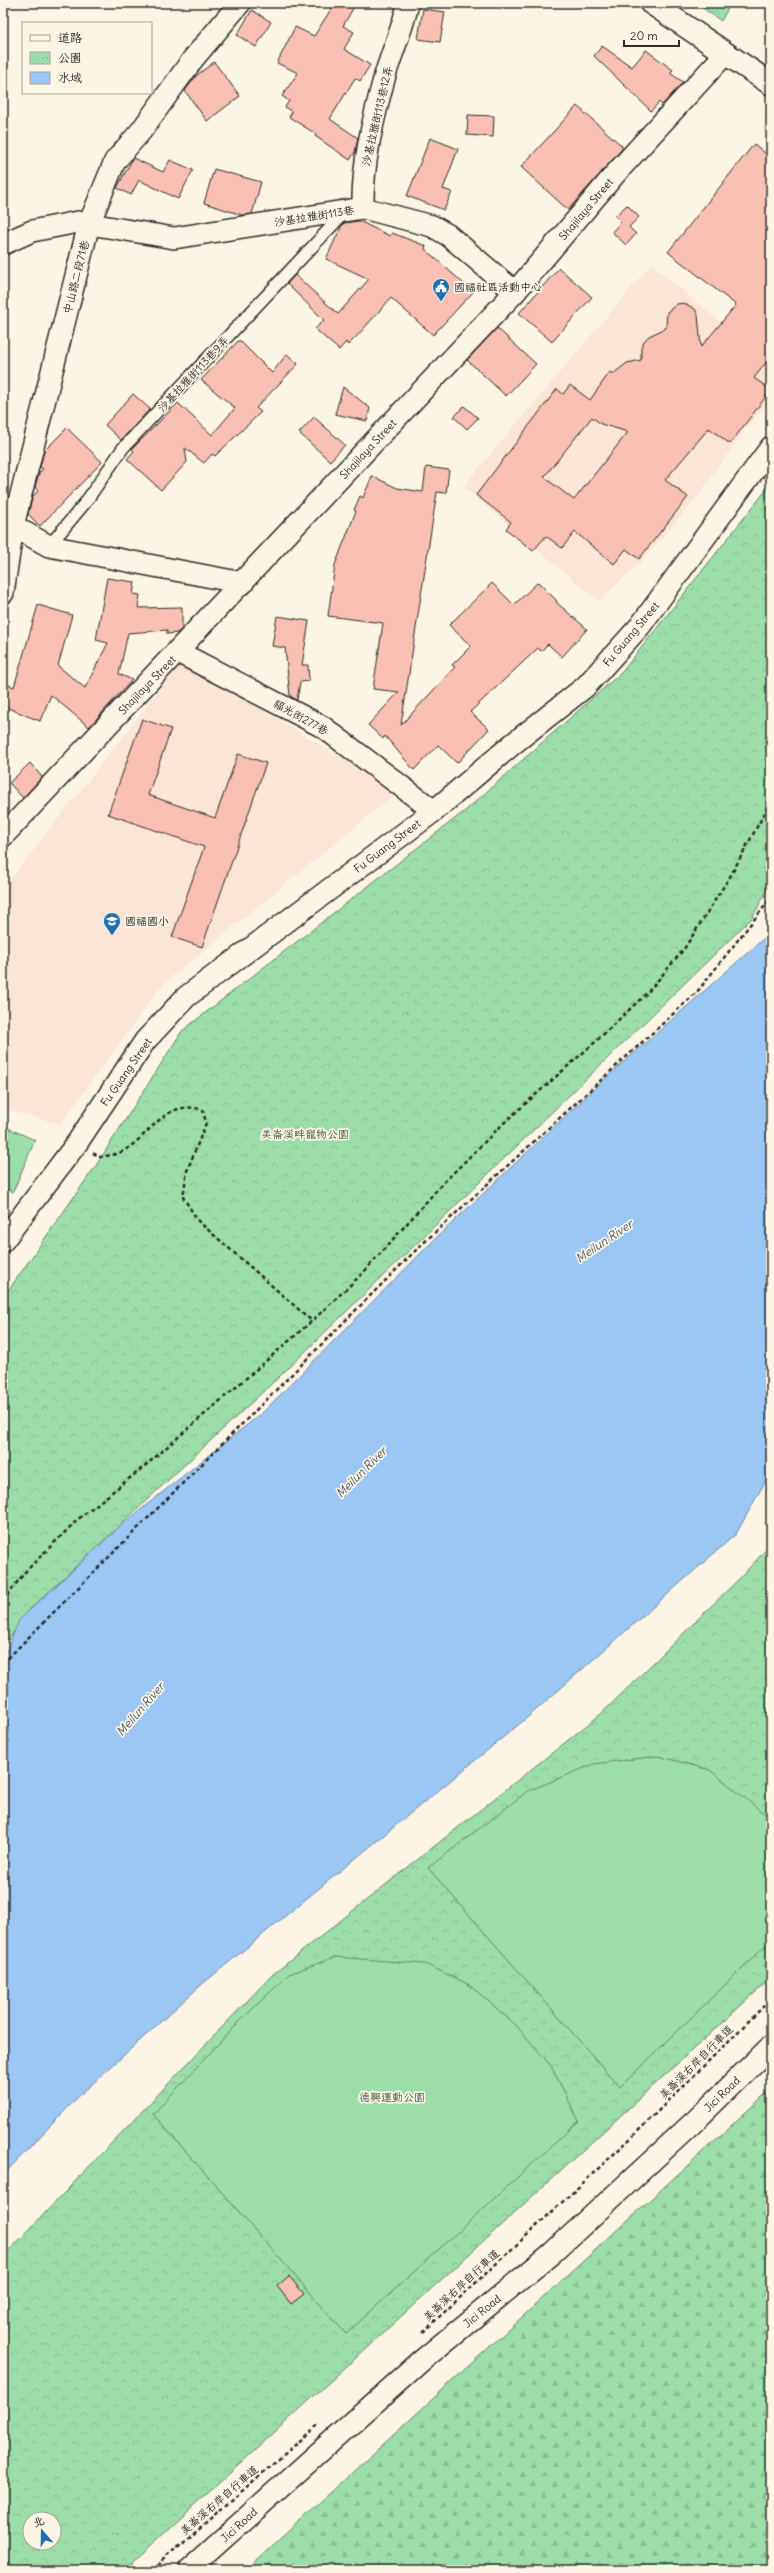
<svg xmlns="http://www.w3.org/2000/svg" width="774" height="2573" viewBox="0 0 774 2573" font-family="Delius,'LXGW WenKai TC',sans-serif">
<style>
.built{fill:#fbe5d6}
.forest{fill:url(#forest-firs);stroke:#64846a}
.park{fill:url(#park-crowns);stroke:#64846a;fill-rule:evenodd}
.pitch{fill:#9cdea9;stroke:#64846a}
.water{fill:#9bc7f4;stroke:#6e89a4}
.building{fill:#fac0b4;stroke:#2b2b2b;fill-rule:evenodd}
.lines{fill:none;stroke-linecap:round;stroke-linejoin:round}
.lane-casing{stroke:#2b2b2b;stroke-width:14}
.street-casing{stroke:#2b2b2b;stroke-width:24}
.secondary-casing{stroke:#2b2b2b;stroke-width:25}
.path{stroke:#2b2b2b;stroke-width:2.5;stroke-dasharray:4 3;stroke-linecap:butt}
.lane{stroke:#fcf5e5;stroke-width:11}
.street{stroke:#fcf5e5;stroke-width:21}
.secondary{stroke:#fcf5e5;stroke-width:22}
.labels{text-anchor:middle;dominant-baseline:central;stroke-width:3.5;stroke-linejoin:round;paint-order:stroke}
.street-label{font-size:11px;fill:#2b2b2b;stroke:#fcf5e5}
.poi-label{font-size:11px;fill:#2b2b2b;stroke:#fcf5e5;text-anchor:start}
.park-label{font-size:11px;fill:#47584a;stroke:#fcf5e5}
.water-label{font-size:12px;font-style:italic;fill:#4d5a67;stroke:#fcf5e5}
</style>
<defs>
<pattern id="forest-firs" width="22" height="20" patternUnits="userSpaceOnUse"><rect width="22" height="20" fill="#9cdea9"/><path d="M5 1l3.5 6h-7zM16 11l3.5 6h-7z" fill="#87bf92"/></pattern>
<pattern id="park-crowns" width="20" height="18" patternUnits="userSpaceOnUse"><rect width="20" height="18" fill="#9cdea9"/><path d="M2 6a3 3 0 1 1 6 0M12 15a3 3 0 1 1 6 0" fill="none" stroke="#87bf92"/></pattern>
</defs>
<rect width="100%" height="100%" fill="#fcf5e5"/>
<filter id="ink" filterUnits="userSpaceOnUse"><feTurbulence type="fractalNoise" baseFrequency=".025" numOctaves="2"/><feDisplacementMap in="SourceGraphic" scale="8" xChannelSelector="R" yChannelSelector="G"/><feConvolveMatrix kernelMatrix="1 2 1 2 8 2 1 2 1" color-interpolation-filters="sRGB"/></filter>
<g filter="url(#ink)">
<g class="built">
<path d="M 651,264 L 771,364 L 771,398 L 743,432 L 701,492 L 645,558 L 599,601 L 463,487 Z"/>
<path d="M 182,661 L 398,792 L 164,983 L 60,1124 L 3,1109 L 3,889 Z"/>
</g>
<path class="forest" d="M 771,2089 L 771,2570 L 246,2570 Z"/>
<g class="park">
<path d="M 696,3 L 731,3 L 721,21 Z"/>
<path d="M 771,484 L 771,883 L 752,918 L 281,1375 L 30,1609 L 3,1647 L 3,1298 L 95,1167 L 182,1031 L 466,810 L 622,672 Z"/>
<path d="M 771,1544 L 771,1978 L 124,2570 L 3,2570 L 3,2257 L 272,1975 L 601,1714 L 741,1577 ZM 30,2519 L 54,2519 L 54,2543 L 30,2543 Z"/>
</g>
<g class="pitch">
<path d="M 3,1126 L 35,1140 L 13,1192 L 3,1187 Z"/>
<path d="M 658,1756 L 710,1770 L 771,1819 L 771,1940 L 620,2087 L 428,1868 L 528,1791 L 594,1764 Z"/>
<path d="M 335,1957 L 425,1964 L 468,1984 L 515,2024 L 551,2066 L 579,2121 L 346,2334 L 153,2114 L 240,2021 L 289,1974 Z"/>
</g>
<path class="water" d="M 771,932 L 771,1471 L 736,1534 L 528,1717 L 200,1986 L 80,2095 L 3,2175 L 3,1659 L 19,1620 L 125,1522 L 262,1413 L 435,1239 L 607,1077 Z"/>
<g class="building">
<path d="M 335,3 L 356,3 L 343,26 L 354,32 L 344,49 L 370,65 L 360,81 L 355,78 L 330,119 L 358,138 L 355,152 L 350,160 L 315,136 L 316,134 L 289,117 L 292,112 L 285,107 L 289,101 L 282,96 L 298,73 L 277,63 L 295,27 L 314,36 Z"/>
<path d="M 423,9 L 445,12 L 440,42 L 418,39 Z"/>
<path d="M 252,10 L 271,22 L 256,47 L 237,35 Z"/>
<path d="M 602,46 L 632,67 L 646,50 L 673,70 L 670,73 L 683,82 L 662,105 L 659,102 L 651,111 L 594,56 Z"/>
<path d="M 214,62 L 240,96 L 207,121 L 185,91 L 196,76 Z"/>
<path d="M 577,106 L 622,146 L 622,149 L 568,210 L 521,167 Z"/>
<path d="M 468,115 L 494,116 L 493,137 L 467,135 Z"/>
<path d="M 430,138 L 458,149 L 443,189 L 452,192 L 444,210 L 407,196 Z"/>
<path d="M 754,144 L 771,158 L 771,356 L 754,378 L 771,390 L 730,444 L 709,428 L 665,480 L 688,497 L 639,559 L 626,549 L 614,564 L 575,532 L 562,548 L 546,536 L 533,551 L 506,529 L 511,522 L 476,495 L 557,389 L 563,394 L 570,385 L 590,400 L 610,372 L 613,374 L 627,363 L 641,360 L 641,347 L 644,341 L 649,336 L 666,328 L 667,312 L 677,304 L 684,303 L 695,309 L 698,315 L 701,347 L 736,305 L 668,252 ZM 592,417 L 601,424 L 628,432 L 574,500 L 544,477 Z"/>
<path d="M 133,158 L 163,172 L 170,160 L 193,170 L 178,199 L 139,180 L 131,195 L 117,188 Z"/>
<path d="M 214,169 L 261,182 L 252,214 L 242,215 L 204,203 Z"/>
<path d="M 627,205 L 639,217 L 629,227 L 636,234 L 626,245 L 612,232 L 621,222 L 615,216 Z"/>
<path d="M 359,221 L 390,236 L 392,233 L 426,246 L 425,249 L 473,292 L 433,335 L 391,298 L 357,336 L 348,345 L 346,342 L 339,350 L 315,329 L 324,320 L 287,284 L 295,275 L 338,314 L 369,279 L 326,259 L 341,227 L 344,223 Z"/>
<path d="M 559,268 L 592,297 L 552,342 L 519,313 Z"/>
<path d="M 497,328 L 536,364 L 506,396 L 467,360 Z"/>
<path d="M 239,340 L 272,373 L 287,354 L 298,364 L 256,408 L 261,412 L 215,456 L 212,454 L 204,463 L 185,448 L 187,462 L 161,490 L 127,459 L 134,451 L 132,449 L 178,403 L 212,435 L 235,408 L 201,380 Z"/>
<path d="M 343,387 L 370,408 L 367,421 L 335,414 Z"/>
<path d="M 133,394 L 150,409 L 121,440 L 105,425 Z"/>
<path d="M 464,406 L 478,418 L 467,429 L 454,417 Z"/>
<path d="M 314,417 L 345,445 L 330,461 L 299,433 Z"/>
<path d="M 67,428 L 102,462 L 40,526 L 28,514 L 33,496 L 38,491 L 35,487 L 39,473 L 43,469 L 40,467 L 44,451 Z"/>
<path d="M 426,467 L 449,470 L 446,493 L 437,492 L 401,725 L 455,667 L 452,665 L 471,646 L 449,625 L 492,583 L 514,605 L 538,582 L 557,601 L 556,602 L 587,629 L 562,657 L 548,644 L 541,651 L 538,648 L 470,712 L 489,729 L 457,763 L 438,745 L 414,770 L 385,736 L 383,739 L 368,725 L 399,692 L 373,689 L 383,623 L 328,616 L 335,565 L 356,511 L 354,510 L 360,496 L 363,498 L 372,476 L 397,488 L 423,492 Z"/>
<path d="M 107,578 L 135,582 L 133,594 L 140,595 L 138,608 L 182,607 L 182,629 L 177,633 L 167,634 L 167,630 L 128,633 L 119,674 L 132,680 L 89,727 L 51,695 L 40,721 L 3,706 L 3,683 L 14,687 L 38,605 L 72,615 L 58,666 L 85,688 L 108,643 L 96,640 Z"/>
<path d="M 277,616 L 309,621 L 302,665 L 308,665 L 309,681 L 300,682 L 297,700 L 290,696 L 285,648 L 272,646 Z"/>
<path d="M 142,719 L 171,729 L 148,795 L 215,818 L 238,754 L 266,763 L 202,947 L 172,937 L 204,847 L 108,814 Z"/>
<path d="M 30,763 L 42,777 L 23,798 L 9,783 Z"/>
<path d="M 289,2276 L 304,2294 L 291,2304 L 277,2286 Z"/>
</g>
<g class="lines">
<defs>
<path id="lane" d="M 49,546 L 85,503 L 123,448 L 345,212"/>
<g id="street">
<path d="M 363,208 C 362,165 373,120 384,79 C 391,53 403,29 408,3"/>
<path d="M 3,244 L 32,231 L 78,222 L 174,238 L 363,208 L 432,226 L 448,235 L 515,292"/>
<path d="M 3,527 L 13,526 L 49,546 L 243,583"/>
<path d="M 3,593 L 13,526 L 89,224 L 115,161 L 141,131 L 193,59 L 240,3"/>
<path d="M 178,652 L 323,727 L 434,811"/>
<path d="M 3,836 L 515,292 L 616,173 L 725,54"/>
<path d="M 3,1241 L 77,1143 L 145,1041 L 186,997 L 434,811 L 514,743 L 585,687 L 640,626 L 771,447"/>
<path d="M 188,2570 L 420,2362 L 551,2254 L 696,2120 L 771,2046"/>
</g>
<path id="secondary" d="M 651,3 L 771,84"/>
</defs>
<use href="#lane" class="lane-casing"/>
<use href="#street" class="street-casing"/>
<use href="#secondary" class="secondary-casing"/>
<g class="path">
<path d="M 93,1153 L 100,1157 C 106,1156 113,1155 119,1153 C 149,1140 163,1097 203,1110 L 206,1123 L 187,1171 L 183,1197 L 198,1221 L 312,1321"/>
<path d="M 3,1601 L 25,1572 L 77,1520 L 145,1466 L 312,1321 L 363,1273 L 443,1183 L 507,1120 L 593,1044 L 648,992 L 684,949 L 731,875 L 771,801"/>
<path d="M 3,1663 L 419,1247 L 697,992 L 771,898"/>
<path d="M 423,2332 L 630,2139 L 771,1999"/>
<path d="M 151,2570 L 318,2425"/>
</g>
<use href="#lane" class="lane"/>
<use href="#street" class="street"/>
<use href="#secondary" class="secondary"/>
</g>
</g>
<defs>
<symbol id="civic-pin" viewBox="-11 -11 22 30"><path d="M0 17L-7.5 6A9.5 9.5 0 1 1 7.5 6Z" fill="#1f6fb2" stroke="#fcf5e5"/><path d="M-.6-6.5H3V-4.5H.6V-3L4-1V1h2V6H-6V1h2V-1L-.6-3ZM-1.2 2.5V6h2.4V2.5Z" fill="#fff"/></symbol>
<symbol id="school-pin" viewBox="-11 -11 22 30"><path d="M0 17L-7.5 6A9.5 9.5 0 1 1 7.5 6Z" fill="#1f6fb2" stroke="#fcf5e5"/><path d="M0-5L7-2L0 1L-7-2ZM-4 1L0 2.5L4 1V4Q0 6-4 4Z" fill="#fff"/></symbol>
</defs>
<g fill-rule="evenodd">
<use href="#civic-pin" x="431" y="277" width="20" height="27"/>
<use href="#school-pin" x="102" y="911" width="20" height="27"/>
</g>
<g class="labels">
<g class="street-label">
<text transform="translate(377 116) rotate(-77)">沙基拉雅街113巷12弄</text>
<text transform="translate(586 209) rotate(-50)">Shajilaya Street</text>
<text transform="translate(314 216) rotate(-9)">沙基拉雅街113巷</text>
<text transform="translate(76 277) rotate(-76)">中山路二段71巷</text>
<text transform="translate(193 374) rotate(-47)">沙基拉雅街113巷9弄</text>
<text transform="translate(368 449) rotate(-47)">Shajilaya Street</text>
<text transform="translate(631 634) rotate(-50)">Fu Guang Street</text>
<text transform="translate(147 685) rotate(-46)">Shajilaya Street</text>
<text transform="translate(301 717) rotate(29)">福光街277巷</text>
<text transform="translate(387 846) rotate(-37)">Fu Guang Street</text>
<text transform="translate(126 1072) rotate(-55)">Fu Guang Street</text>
<text transform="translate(696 2062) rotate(-45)">美崙溪右岸自行車道</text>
<text transform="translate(722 2094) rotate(-44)">Jici Road</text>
<text transform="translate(461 2285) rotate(-43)">美崙溪右岸自行車道</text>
<text transform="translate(482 2311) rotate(-39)">Jici Road</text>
<text transform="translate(219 2500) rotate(-41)">美崙溪右岸自行車道</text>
<text transform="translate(239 2525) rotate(-42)">Jici Road</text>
</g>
<g class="poi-label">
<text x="454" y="287">國福社區活動中心</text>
<text x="125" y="921">國福國小</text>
</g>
<g class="park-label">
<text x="305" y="1134">美崙溪畔寵物公園</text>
<text x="392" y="2097">德興運動公園</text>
</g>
<g class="water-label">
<text transform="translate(604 1241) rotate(-34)">Meilun River</text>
<text transform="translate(361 1472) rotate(-45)">Meilun River</text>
<text transform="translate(140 1709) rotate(-49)">Meilun River</text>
</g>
</g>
<rect width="774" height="2573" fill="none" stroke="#fcf5e5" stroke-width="16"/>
<rect x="8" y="8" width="758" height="2557" fill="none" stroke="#2b2b2b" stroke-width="1.5" filter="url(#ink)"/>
<rect x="22" y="22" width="130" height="72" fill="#fcf5e5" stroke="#a8a49b"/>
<rect x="30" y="35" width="20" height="6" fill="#fcf5e5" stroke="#a8a49b"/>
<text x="58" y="42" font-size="12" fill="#2b2b2b">道路</text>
<rect x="30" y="52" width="20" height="12" fill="url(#park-crowns)" stroke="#a8a49b"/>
<text x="58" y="62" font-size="12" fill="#2b2b2b">公園</text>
<rect x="30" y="72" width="20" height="12" fill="#9bc7f4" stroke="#a8a49b"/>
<text x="58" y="82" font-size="12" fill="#2b2b2b">水域</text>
<g transform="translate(42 2531) rotate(340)"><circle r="19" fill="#fcf5e5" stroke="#a8a49b"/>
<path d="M0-3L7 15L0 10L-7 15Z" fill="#1f6fb2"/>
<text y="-6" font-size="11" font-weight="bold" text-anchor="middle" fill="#2b2b2b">北</text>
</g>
<path d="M624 40v6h55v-6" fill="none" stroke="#2b2b2b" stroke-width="2"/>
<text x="630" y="40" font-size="12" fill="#2b2b2b" stroke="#fcf5e5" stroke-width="3" paint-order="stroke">20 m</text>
</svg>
